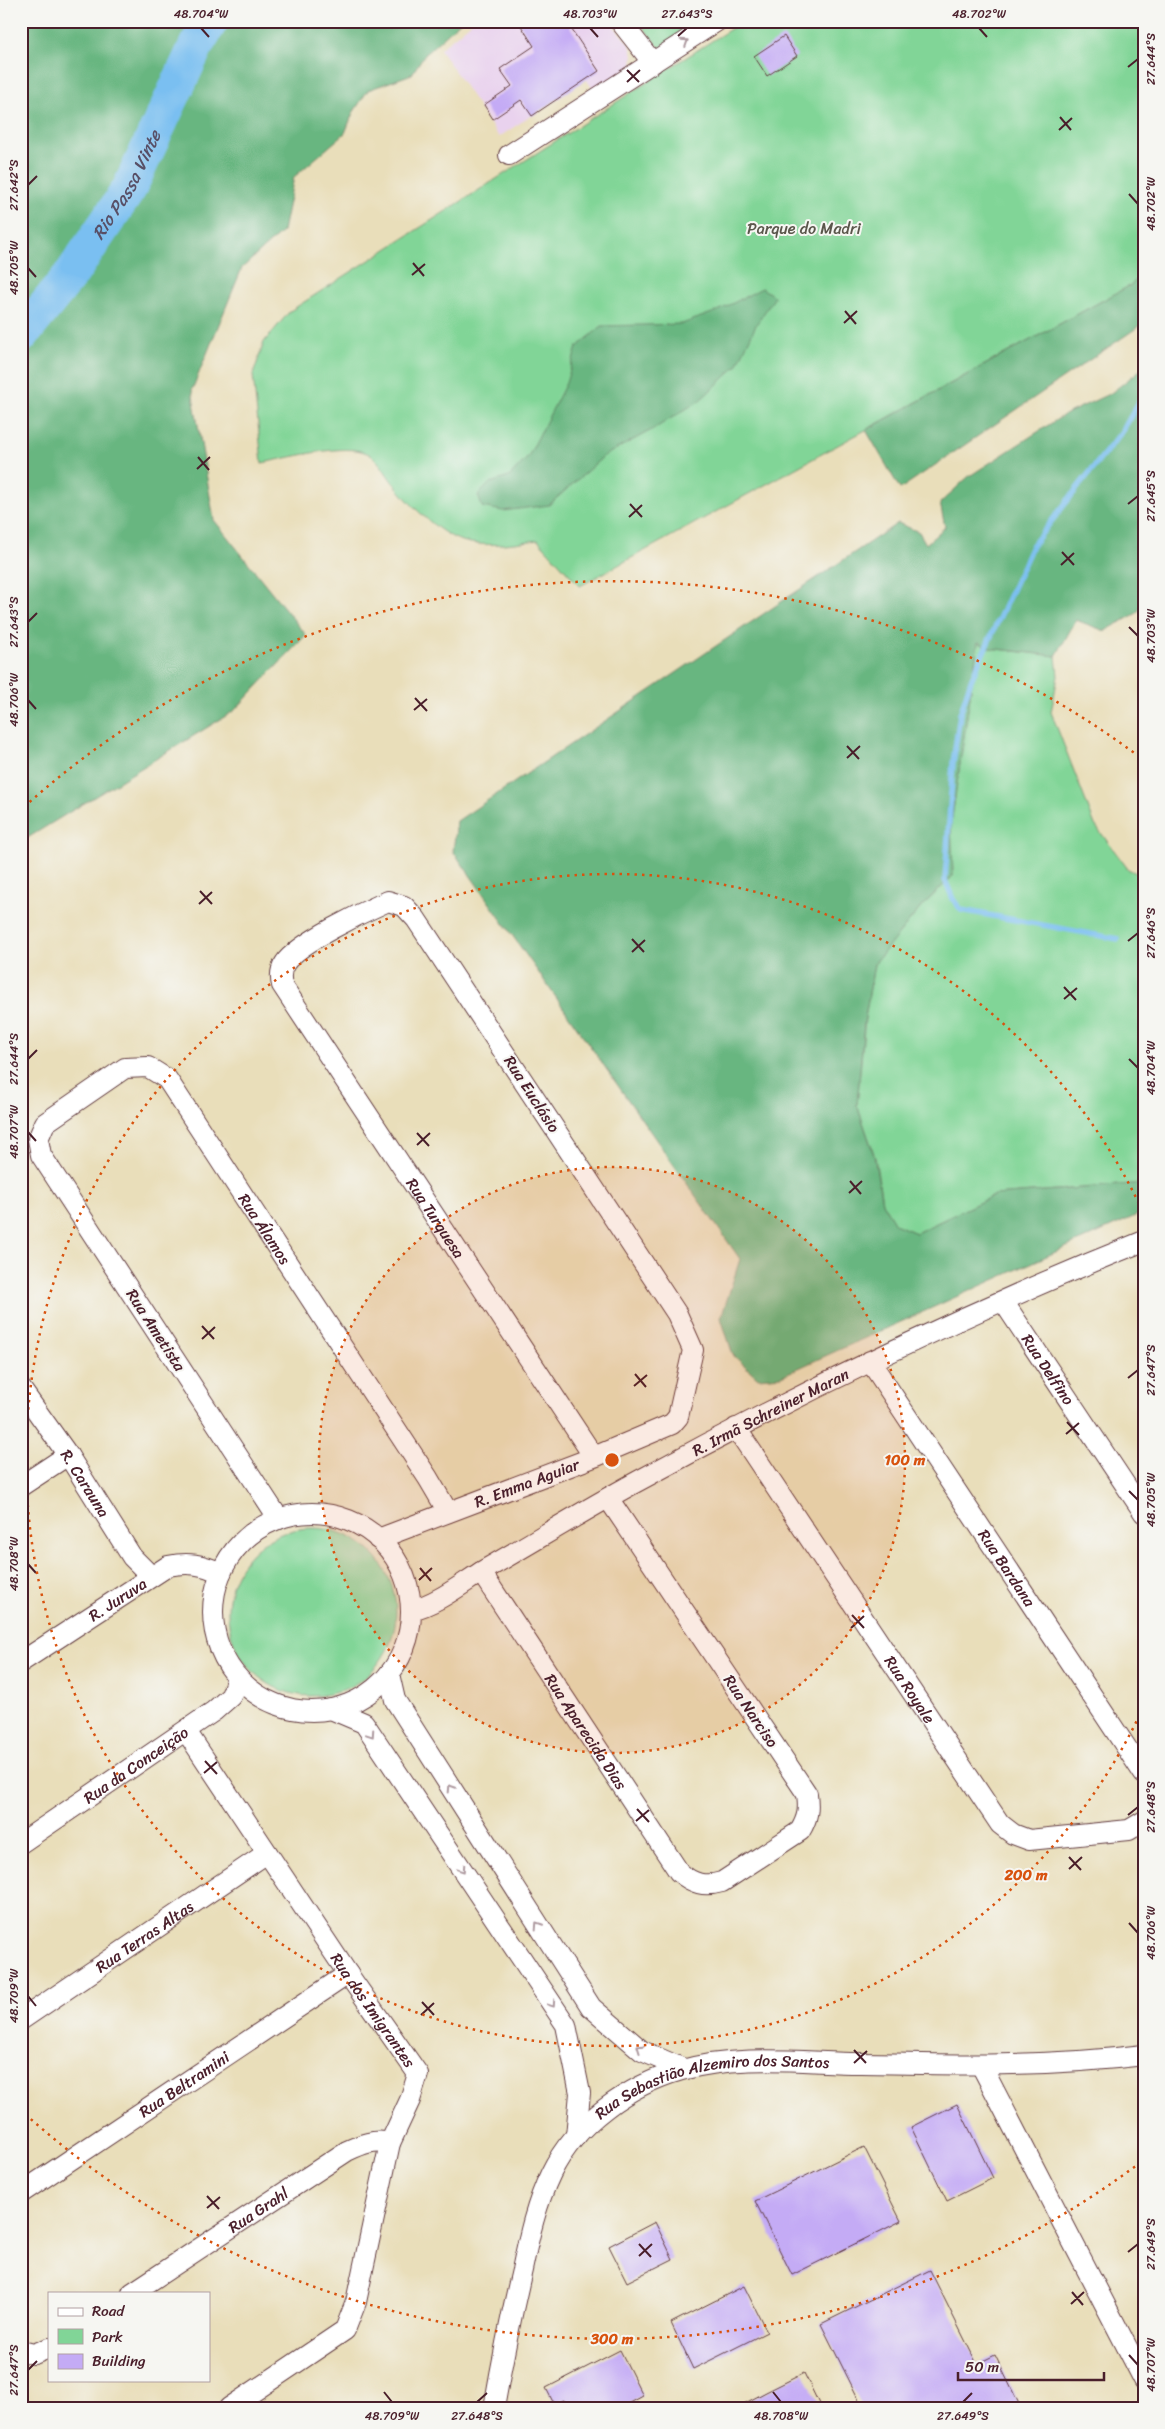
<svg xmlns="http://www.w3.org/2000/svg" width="1165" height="2429" viewBox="0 0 1165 2429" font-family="Sriracha,sans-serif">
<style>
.built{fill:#e9d2ee}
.green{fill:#81d597;stroke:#667a61}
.forest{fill:#68b680;stroke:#596a56}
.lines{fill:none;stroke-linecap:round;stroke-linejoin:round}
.stream{stroke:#7abff1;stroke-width:5.5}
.river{stroke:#7abff1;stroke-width:35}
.building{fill:#c4abf5}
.minor-casing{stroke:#623c40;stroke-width:22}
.minor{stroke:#fff;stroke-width:20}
.oneway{stroke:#ae9aa0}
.ticks{fill:none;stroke:#4a1f2b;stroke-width:2}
.ring{fill:none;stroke:#d8530f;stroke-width:2.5;stroke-dasharray:2.5 5}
.labels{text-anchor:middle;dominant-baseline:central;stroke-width:4;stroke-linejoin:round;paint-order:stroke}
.park-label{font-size:16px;fill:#5a564b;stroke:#f6f6f2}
.street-label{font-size:16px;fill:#4a1f2b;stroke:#f6f6f2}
.water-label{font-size:18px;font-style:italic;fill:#584f66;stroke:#f6f6f2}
.centre{fill:#d8530f;stroke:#f6f6f2;stroke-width:2.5}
.ring-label{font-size:15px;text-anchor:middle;font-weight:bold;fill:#d8530f;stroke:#f6f6f2;stroke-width:4;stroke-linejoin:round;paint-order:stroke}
.neatline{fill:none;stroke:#4a1f2b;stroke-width:2}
.ticks-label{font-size:12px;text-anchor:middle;fill:#4a1f2b}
</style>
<rect width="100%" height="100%" fill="#f6f6f2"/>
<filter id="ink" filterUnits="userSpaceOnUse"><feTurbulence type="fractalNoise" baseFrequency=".02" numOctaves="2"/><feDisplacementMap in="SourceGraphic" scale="10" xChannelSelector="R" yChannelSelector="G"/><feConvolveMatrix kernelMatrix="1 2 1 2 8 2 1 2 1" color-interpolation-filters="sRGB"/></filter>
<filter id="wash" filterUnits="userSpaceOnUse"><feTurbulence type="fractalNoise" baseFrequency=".0096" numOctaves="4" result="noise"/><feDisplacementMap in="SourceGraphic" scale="20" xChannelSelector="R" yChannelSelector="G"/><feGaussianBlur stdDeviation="1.12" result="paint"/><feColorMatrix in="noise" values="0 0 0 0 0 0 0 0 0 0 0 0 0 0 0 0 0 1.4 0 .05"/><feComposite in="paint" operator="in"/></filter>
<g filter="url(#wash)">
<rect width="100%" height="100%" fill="#e9deba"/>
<path class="built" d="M 473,21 L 609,21 L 630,45 L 633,55 L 632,65 L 596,93 L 586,79 L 499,137 L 440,49 Z"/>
<g class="green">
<path d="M 638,21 L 707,21 L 661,50 Z"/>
<path d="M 743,21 L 1144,21 L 1144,272 L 1131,285 L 580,586 L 538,540 C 513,543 486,548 462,541 C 439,534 409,504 395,485 C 384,473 379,455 361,451 C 337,445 288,458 262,463 L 253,375 L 264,342 L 290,311 Z"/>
<path d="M 978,642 L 989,648 L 1056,656 L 1058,676 L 1051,712 L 1095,825 L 1128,869 L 1144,877 L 1144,1183 L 995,1195 L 916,1233 L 895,1224 L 882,1203 L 875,1157 L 857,1105 L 865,1018 L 874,964 L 922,906 L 953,876 L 951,824 Z"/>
<circle cx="312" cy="1612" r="84"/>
</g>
<g class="forest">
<path d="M 21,21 L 461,21 L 424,55 L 412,74 L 368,90 L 353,113 L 345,133 L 294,177 L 283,231 L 242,268 L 192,390 L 214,520 L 306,635 L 234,711 L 21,842 Z"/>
<path d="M 1144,272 L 1144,323 L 900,489 L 866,430 L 1131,285 Z"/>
<path d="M 762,288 L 775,297 L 757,323 L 737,366 L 699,401 L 657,427 L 604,456 L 549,505 L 503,511 L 482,507 L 478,495 L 490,483 L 509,477 L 528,457 L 566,383 L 577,347 L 602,326 L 682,324 L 720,310 Z"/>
<path d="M 1144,367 L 1144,601 L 1137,613 L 1105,631 L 1076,620 L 1056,656 L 989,648 L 978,642 L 951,824 L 953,876 L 922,906 L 874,964 L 864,1023 L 857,1105 L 874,1155 L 882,1203 L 895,1224 L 916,1233 L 995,1195 L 1144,1183 L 1142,1213 L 781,1376 L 758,1378 L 733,1355 L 721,1318 L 740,1259 L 453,851 L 457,821 L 898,523 L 919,532 L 926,544 L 945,527 L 940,503 L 968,477 L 1064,415 L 1111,393 Z"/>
</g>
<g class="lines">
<path class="stream" d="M 1118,939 L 961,910 L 953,899 L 945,880 L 953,763 L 960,714 L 971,680 L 1032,546 L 1123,430 L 1144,393"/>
<path class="river" id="s1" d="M 21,336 L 72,273 L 129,189 L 197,44 L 211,21"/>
</g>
<g id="blocks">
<g class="building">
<path d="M 518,21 L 566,21 L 599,71 L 532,116 L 521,100 L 493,119 L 484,105 L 512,86 L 500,69 L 534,46 Z"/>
<path d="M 784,36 L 797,56 L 767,76 L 754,56 Z"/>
<path d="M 957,2104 L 993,2178 L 947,2201 L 911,2127 Z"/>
<path d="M 864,2147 L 901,2221 L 792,2275 L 755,2201 Z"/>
<path d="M 655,2222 L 673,2259 L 627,2282 L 609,2246 Z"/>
<path d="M 930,2270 L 977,2364 L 995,2355 L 1021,2408 L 863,2408 L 821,2324 Z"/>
<path d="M 744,2286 L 767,2332 L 693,2369 L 671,2323 Z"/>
<path d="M 620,2350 L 643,2396 L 621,2408 L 567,2408 L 563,2400 L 554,2404 L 546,2388 Z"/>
<path d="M 804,2373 L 821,2408 L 736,2408 L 766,2392 Z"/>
</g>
</g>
</g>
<g filter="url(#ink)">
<use href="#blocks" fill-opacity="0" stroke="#623c40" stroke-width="1"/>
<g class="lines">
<defs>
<g id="minor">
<path d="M 620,21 L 653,63"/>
<path d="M 509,155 L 717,21"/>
<path id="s2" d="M 1003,1301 L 1144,1513"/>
<path id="s3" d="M 870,1361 L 1144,1774"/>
<path id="s4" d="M 21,1389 L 68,1455 L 132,1557 L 151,1576"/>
<path id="s5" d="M 736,1428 L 1000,1824 L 1013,1834 L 1029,1840 L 1129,1830 L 1144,1821"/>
<path d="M 21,1486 L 68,1455"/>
<circle cx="312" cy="1612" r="99"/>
<path id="s6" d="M 279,1519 L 41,1155 L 38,1139 L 45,1123 L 125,1068 L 148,1067 L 167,1079 L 428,1478 L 448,1512"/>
<path id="s7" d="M 378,1539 L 594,1457 L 672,1424 L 678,1417 L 693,1350 L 677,1314 L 416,919 L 404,906 L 388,901 C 365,911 298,943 285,963 C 280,970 280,977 282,985 L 594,1457"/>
<path id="s8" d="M 481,1572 L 679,1872 C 693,1884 704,1887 722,1882 L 800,1831 C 808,1818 809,1809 807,1794 L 608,1498"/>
<path id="s9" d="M 411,1610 C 439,1603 461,1584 486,1569 C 538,1539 588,1508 640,1480 C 803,1391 971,1310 1144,1241"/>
<path id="s10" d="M 21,1662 L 168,1566 C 188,1562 202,1564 221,1573"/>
<path d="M 389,1674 L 395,1700 L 591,2007 L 642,2051 L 684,2069"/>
<path d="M 331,1709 L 364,1723 L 566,2025 L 580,2093 L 576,2136"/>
<path id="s11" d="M 186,1731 L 350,1977 L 418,2074 L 410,2100 L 390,2143 L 356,2302 L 345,2330 L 229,2408"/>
<path id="s12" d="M 21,1843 L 214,1711 L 231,1696 L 237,1677"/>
<path id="s13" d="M 21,2020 L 267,1853"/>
<path d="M 981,2065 L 1144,2380"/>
<path id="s14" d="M 21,2193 L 348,1974"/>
<path id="s15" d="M 132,2293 L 347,2151 C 362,2144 374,2139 390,2143"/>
<path d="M 21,2351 L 34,2354 L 49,2348"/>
<path id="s16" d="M 494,2408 C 502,2362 511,2316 522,2270 C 529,2236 536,2204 551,2173 C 576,2122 629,2085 682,2070 C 738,2054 801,2062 858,2063 C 955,2065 1046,2067 1144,2055"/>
</g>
</defs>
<use href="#minor" class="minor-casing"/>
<use href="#minor" class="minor"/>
</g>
<defs><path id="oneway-chevron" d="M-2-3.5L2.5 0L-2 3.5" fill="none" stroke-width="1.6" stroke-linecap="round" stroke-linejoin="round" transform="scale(1.25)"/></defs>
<g class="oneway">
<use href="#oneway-chevron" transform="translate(685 42) rotate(-33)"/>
<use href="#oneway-chevron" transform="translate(371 1734) rotate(56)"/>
<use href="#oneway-chevron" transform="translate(451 1788) rotate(-123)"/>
<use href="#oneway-chevron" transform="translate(462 1869) rotate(56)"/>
<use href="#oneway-chevron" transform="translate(538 1925) rotate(-123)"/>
<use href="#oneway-chevron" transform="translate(552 2004) rotate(56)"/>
<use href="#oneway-chevron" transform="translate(640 2048) rotate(-145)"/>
</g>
</g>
<path class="ticks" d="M 201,28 L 209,37M 590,28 L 598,37M 979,28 L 987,37M 678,36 L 687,28M 1128,67 L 1138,59M 627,70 L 639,82M 627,82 L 640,70M 1060,117 L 1071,130M 1059,130 L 1072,118M 28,185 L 37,176M 1129,194 L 1138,204M 413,263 L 424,276M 28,268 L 36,277M 412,275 L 425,264M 845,311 L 856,324M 844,323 L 857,311M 198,457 L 209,470M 197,469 L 210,457M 630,504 L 642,517M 1128,504 L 1138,496M 629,517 L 642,505M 1062,552 L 1074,565M 1061,565 L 1074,553M 28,622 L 37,613M 1129,627 L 1138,636M 415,698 L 427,711M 28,700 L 36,709M 414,710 L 427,699M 847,746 L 859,759M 847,758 L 860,746M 200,891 L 212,904M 199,904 L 212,892M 632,939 L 644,952M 1128,941 L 1138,933M 632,952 L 645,940M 1064,987 L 1076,1000M 1064,999 L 1077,988M 28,1059 L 37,1050M 1129,1059 L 1138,1068M 28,1132 L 36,1141M 417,1133 L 429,1146M 417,1145 L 430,1133M 850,1181 L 861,1194M 849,1193 L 862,1181M 202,1326 L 214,1339M 202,1339 L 215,1327M 635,1374 L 646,1387M 1128,1378 L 1138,1370M 634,1386 L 647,1375M 1067,1422 L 1079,1435M 1066,1434 L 1079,1423M 1129,1491 L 1138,1500M 28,1564 L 36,1573M 420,1568 L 431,1581M 419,1580 L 432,1568M 852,1615 L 864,1628M 851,1628 L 864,1616M 205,1761 L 217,1774M 204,1773 L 217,1762M 637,1809 L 649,1822M 1128,1815 L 1138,1807M 636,1821 L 649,1810M 1069,1857 L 1081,1870M 1069,1869 L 1082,1857M 1129,1923 L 1138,1933M 28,1996 L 36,2006M 422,2002 L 434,2015M 421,2015 L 434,2003M 854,2050 L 866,2063M 854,2063 L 867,2051M 207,2196 L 219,2209M 207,2208 L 220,2197M 639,2244 L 651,2257M 1128,2252 L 1138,2244M 639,2256 L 652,2244M 1072,2292 L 1083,2305M 1071,2304 L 1084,2292M 1129,2355 L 1138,2365M 28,2370 L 37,2361M 384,2392 L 392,2402M 773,2392 L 781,2402M 477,2402 L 487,2393M 963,2402 L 972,2393"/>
<circle cx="612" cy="1460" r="293" fill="#d8530f" fill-opacity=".12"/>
<g class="ring">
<circle cx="612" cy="1460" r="293"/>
<path d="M1143 1708A586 586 0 1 1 1143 1212"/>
<path d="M1141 2162A879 879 0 0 1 24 2113M24 807A879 879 0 0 1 1141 758"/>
</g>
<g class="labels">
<g class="park-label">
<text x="804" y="228">Parque do Madri</text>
</g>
<g class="street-label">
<text transform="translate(532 1094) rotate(57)">Rua Euclásio</text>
<text stroke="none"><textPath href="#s7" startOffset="1364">Rua Turquesa</textPath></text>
<text stroke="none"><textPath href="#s6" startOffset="790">Rua Álamos</textPath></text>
<text transform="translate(156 1330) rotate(57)">Rua Ametista</text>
<text stroke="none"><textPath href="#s2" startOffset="82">Rua Delfino</textPath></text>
<text stroke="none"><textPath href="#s9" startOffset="411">R. Irmã Schreiner Maran</textPath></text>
<text stroke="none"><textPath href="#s4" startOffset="114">R. Carauna</textPath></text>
<text stroke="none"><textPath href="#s7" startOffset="159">R. Emma Aguiar</textPath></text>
<text stroke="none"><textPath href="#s3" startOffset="248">Rua Bardana</textPath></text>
<text stroke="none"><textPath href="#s10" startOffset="115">R. Juruva</textPath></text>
<text stroke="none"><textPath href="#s5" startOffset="314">Rua Royale</textPath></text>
<text transform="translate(751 1711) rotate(56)">Rua Narciso</text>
<text stroke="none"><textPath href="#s8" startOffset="191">Rua Aparecida Dias</textPath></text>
<text stroke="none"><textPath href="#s12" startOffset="139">Rua da Conceição</textPath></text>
<text stroke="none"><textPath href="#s13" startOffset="149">Rua Terras Altas</textPath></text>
<text stroke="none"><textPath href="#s11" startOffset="336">Rua dos Imigrantes</textPath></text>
<text stroke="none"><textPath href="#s14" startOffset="196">Rua Beltramini</textPath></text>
<text stroke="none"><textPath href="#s16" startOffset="439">Rua Sebastião Alzemiro dos Santos</textPath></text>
<text stroke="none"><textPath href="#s15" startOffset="151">Rua Grahl</textPath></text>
</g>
<g class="water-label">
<text stroke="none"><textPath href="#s1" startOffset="185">Rio Passa Vinte</textPath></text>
</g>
</g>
<circle cx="612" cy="1460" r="8" class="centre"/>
<g class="ring-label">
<text x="905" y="1465">100 m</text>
<text x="1026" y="1880">200 m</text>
<text x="612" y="2344">300 m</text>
</g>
<rect width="1165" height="2429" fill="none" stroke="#f6f6f2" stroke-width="55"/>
<rect x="48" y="2292" width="162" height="90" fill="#f6f6f2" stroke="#b1a0a2"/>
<rect x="58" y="2308" width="25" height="8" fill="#ffffff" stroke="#b1a0a2"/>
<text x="92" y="2316" font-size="15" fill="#4a1f2b">Road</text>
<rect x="58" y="2329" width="25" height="15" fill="#81d597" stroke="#b1a0a2"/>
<text x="92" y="2342" font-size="15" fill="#4a1f2b">Park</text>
<rect x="58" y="2354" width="25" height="15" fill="#c4abf5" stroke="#b1a0a2"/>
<text x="92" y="2366" font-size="15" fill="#4a1f2b">Building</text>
<path d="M958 2372v8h146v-8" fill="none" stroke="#4a1f2b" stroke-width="2.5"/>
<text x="965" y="2372" font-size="15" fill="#4a1f2b" stroke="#f6f6f2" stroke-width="4" paint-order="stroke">50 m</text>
<rect x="28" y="28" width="1110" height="2374" class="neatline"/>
<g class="ticks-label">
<text x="201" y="18">48.704°W</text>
<text x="590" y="18">48.703°W</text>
<text x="687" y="18">27.643°S</text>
<text x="979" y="18">48.702°W</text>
<text transform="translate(1151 59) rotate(-90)" y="4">27.644°S</text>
<text transform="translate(14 185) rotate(-90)" y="4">27.642°S</text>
<text transform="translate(1151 204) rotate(-90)" y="4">48.702°W</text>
<text transform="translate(14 268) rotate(-90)" y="4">48.705°W</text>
<text transform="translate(1151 496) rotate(-90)" y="4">27.645°S</text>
<text transform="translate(14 622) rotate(-90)" y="4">27.643°S</text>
<text transform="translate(1151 636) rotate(-90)" y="4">48.703°W</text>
<text transform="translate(14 700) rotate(-90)" y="4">48.706°W</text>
<text transform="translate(1151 933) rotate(-90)" y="4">27.646°S</text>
<text transform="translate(14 1059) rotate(-90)" y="4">27.644°S</text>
<text transform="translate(1151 1068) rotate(-90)" y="4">48.704°W</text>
<text transform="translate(14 1132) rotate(-90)" y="4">48.707°W</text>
<text transform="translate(1151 1370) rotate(-90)" y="4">27.647°S</text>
<text transform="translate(1151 1500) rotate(-90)" y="4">48.705°W</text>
<text transform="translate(14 1564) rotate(-90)" y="4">48.708°W</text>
<text transform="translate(1151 1807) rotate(-90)" y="4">27.648°S</text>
<text transform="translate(1151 1933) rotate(-90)" y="4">48.706°W</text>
<text transform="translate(14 1996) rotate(-90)" y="4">48.709°W</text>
<text transform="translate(1151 2244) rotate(-90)" y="4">27.649°S</text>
<text transform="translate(1151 2365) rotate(-90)" y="4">48.707°W</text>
<text transform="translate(14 2370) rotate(-90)" y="4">27.647°S</text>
<text x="392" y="2420">48.709°W</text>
<text x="477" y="2420">27.648°S</text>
<text x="781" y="2420">48.708°W</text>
<text x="963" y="2420">27.649°S</text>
</g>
</svg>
